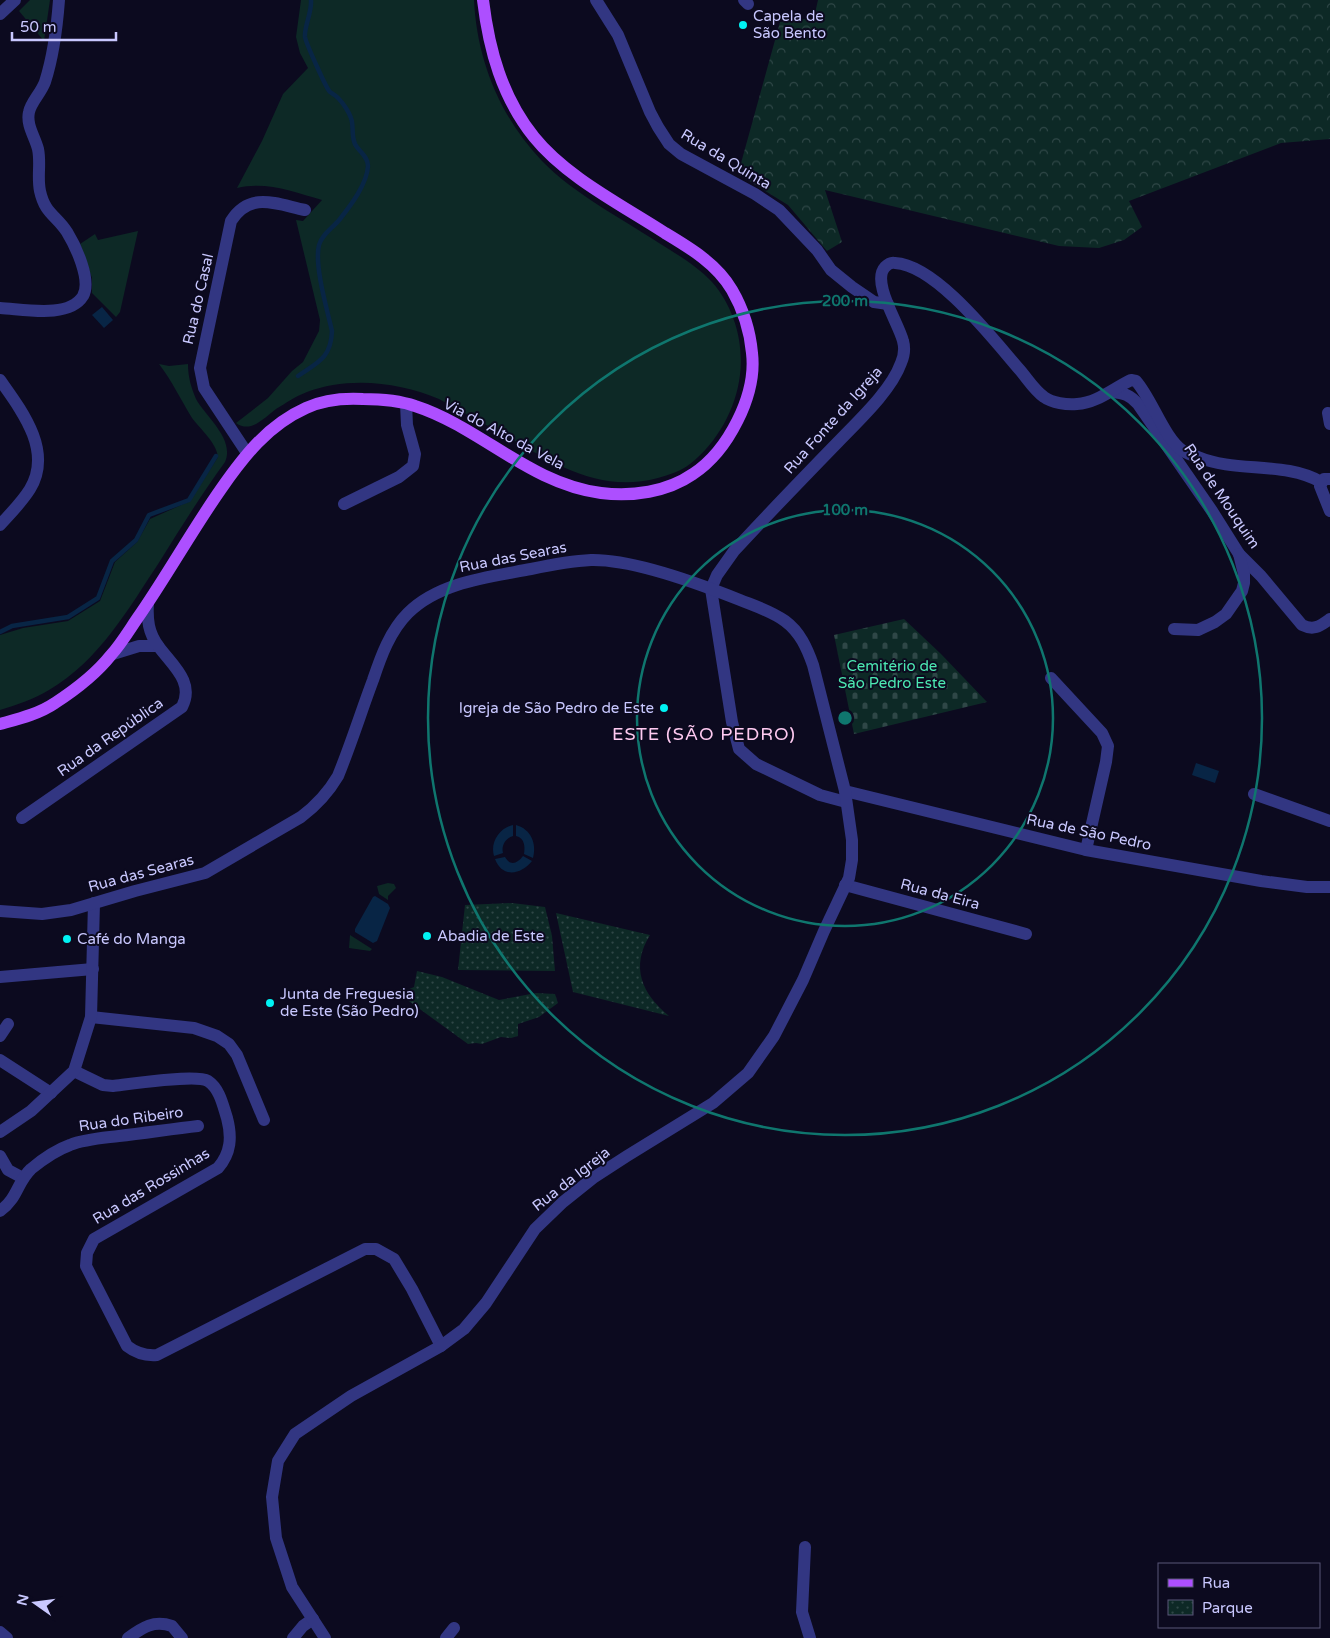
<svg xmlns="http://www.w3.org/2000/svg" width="1330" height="1638" viewBox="0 0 1330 1638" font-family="'Varela Round',sans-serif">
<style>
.grass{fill:#0d2926}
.forest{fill:url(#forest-crowns)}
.cemetery{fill:url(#cemetery-stones)}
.park{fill:url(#park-dots)}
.water{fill:#082545}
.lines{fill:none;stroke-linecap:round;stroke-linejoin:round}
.stream{stroke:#082545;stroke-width:4.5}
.minor{stroke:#323682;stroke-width:12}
.tertiary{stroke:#323682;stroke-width:12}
.primary{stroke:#ad4fff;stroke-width:12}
.ring{fill:none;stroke:#0f766e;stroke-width:2.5}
.poi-dot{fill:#00f2f3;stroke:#0c0a1f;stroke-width:2}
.labels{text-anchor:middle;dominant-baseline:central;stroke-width:4;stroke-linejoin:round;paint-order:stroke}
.poi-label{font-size:15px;fill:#c9c8ff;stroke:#0c0a1f;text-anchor:start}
.street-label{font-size:15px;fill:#c9c8ff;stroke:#0c0a1f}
.park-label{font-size:15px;fill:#4ce8b2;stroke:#0c0a1f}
.quarter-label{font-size:18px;letter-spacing:1px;fill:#ffcaf1;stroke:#0c0a1f}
.centre{fill:#0f766e;stroke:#0c0a1f;stroke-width:2.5}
.ring-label{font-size:15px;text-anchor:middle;font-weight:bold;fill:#0f766e;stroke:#0c0a1f;stroke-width:4;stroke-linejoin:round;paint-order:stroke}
</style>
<defs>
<pattern id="forest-crowns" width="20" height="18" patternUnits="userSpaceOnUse" patternTransform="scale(1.25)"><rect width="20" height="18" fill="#0d2926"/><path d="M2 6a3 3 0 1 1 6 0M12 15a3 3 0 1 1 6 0" fill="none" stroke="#2f4747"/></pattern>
<pattern id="cemetery-stones" width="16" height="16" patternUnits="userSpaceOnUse" patternTransform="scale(1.25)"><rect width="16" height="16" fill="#0d2926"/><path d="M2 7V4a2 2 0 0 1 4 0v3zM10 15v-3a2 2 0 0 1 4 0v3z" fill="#2f4747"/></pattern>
<pattern id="park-dots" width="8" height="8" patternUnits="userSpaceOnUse" patternTransform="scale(1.25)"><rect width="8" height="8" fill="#0d2926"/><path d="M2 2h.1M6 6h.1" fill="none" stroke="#2f4747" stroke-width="1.8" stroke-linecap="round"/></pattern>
</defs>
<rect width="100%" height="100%" fill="#0c0a1f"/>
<g class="grass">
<path d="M 30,0 L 50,0 L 44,41 L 19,11 Z"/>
<path d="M 301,0 L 474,0 C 477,60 500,117 542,161 C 574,194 621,218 659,243 C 678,255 697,266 712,282 C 734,307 744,342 740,375 C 736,409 717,443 690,464 C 681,471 669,475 658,478 C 600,493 556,465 508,437 C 485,424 462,412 439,399 C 400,382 348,376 307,392 C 296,396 286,403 276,409 C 265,417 251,434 236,423 L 268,398 L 292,371 L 303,362 L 319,331 L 320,320 L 296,220 L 303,221 L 322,200 C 294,192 266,181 237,188 L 262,141 L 283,94 L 308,68 L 300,53 L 296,37 Z"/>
<path d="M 138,231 L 120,312 L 116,317 L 92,293 L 92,278 L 80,244 L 95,234 L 98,240 Z"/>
<path d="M 159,364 L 169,366 L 188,364 C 188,377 191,387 196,399 C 206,417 235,439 225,462 C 202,494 181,527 160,561 C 129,608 99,661 49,690 C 34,699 17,705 0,710 L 0,635 L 23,628 L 68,621 L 100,601 L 115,562 L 137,542 L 150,519 L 190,501 L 218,457 C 216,442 201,430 192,418 C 181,400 172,381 159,364 Z"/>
<path d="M 388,883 L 394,884 L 396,888 L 388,896 L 388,900 L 379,894 L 377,886 Z"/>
<path d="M 350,935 L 372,949 L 370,951 L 349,948 Z"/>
</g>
<path class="forest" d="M 818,0 L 1330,0 L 1330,139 L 1281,143 L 1129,201 L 1142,227 L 1124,240 L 1099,248 L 1059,246 L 825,190 L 842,242 L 827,251 L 788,205 L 738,174 L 780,22 L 814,18 Z"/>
<path class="cemetery" d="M 904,619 L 941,654 L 987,702 L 854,734 L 834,635 Z"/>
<g class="park">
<path d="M 512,903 L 545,907 L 552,936 L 555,971 L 458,970 L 465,905 Z"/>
<path d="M 556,913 L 650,935 C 630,967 642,994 669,1016 L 573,992 Z"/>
<path d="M 417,971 L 442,977 L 499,1000 L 536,993 L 555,994 L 558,1003 L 539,1017 L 518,1024 L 518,1036 L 511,1038 L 501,1037 L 482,1044 L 476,1043 L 468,1044 L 399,994 L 400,989 L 407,990 L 414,987 Z"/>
</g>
<g class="water">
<path d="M 102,307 L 113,320 L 104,328 L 92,315 Z"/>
<path d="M 1196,763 L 1219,771 L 1215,783 L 1192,775 Z"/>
<path d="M 513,825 L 513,836 C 506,838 501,845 503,853 L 494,856 C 490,843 499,828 513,825 Z"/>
<path d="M 516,825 C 531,829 537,844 533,858 L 524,854 C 525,847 525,838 516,836 Z"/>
<path d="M 523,856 L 532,861 C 521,875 502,878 495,859 L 505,857 C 510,866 517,864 523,856 Z"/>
<path d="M 375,896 L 388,904 L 390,908 L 377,941 L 373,943 L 355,932 L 355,929 L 373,897 Z"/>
</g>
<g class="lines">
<g class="stream">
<path d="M 298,376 C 318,362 331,358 332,331 C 327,309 314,265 319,245 C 322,234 333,228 340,219 C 351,205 367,184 368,166 C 368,156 359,152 355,144 C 351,135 354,126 351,118 C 349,112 343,103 339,99 C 337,96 333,94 330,92 C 326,88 306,43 305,37 C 304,26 312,13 311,0"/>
<path d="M 0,632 L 12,626 L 68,617 L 98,598 L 112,561 L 136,540 L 149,515 L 189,500 L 216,456"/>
</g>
<g class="minor">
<path d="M 596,0 L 618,35 L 650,112 L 658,127 L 669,144 L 681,154 L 755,194 L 779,210 L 817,250 L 831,270 L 852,287 L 874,302 L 888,304"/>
<path d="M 744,0 L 748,4"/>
<path d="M 0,14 L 15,0"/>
<path d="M 0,308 C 23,309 69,319 83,296 C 92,280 75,245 67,232 C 56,215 45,214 40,191 C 37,177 41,163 38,149 C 35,137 26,125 29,112 C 31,102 41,93 45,82 C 53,57 57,27 59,0"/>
<path d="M 0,380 C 22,411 53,451 30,489 C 22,502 10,514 0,525"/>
<path d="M 1112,392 C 1124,393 1130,395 1138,404 L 1212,511 L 1239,554 L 1261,576 L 1302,625 C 1314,631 1320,626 1330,619"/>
<path d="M 1328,413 L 1330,424"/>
<path d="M 247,453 L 204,388 L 200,368 L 231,221 C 250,191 276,204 305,210"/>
<path d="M 1330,479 L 1324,479 L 1320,486 L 1330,511"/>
<path d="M 344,504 L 399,477 L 413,466 L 415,454 L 407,425 L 406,404"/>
<path d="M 1174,629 L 1198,630 L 1215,622 L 1226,614 L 1242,591 L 1244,583 L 1244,574 L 1239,554"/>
<path d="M 113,654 L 139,646 L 158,646"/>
<path d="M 1051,678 L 1102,733 L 1108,746 L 1106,762 L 1086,850"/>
<path d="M 845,791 L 1086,850 L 1261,881 L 1307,887 L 1330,887"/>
<path d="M 1254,794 L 1330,821"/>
<path d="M 846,802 L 820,795 L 756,764 L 739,749 L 732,722 L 711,589 L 717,575 L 734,551 C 768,514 803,478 838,442 C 858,421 891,391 901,363 C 904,356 905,348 903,341 C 899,324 871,282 885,267 C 888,264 891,262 895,263 C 936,265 993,339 1019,369 C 1027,378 1034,390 1044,397 C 1052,403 1067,405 1077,404 C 1097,403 1114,388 1131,380 L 1136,381 C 1152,399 1164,438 1183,451 C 1187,454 1193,455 1198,457 C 1236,473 1285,461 1321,482"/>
<path d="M 22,818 L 182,707 C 195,682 172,665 159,647 C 148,633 147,619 148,603"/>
<path d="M 845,885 L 1026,934"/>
<path d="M 0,977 L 93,969"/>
<path d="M 91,1017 L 194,1028 L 217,1036 L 229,1044 L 237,1055 L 264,1120"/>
<path d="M 0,1036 L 8,1024"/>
<path d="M 0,1060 L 51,1093"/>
<path d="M 74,1071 L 103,1085 L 113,1086 C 130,1084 196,1074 208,1081 C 220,1089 223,1106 227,1118 C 232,1137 231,1153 218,1168 L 94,1239 L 87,1253 L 86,1266 L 127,1346 C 136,1353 145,1356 157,1355 L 365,1249 L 376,1249 L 394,1259 L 412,1289 L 441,1346"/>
<path d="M 0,1132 L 31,1111 L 74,1071 L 91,1017 L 94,903"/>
<path d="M 0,1156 L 8,1170 L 23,1178"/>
<path d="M 0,1211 C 18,1198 17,1182 31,1169 C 43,1159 56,1150 70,1145 C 85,1139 103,1138 119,1136 C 145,1133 172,1129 198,1126"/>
<path d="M 805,1547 L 802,1612 L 810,1638"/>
<path d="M 0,1632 L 7,1638"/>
<path d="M 128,1638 C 143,1627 154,1620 172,1626 L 182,1638"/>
<path d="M 293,1638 L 303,1626 L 313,1619"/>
<path d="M 446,1638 L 454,1628"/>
</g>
<path class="tertiary" d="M 0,911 L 42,914 L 71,910 L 135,891 L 205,873 L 301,817 C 317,805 328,793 338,776 C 351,744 361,712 373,680 C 381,656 390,631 408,613 C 439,582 489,577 531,569 C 550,565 571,561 591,560 C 634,559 700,584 740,600 C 755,606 771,611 785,621 C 800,632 807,648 813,665 L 845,791 L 852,840 L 852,860 L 849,878 L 824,931 L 803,980 L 774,1036 L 748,1073 L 713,1103 L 627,1156 L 593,1178 L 563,1202 L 535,1229 L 486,1303 L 464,1329 L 441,1346 L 351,1396 L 295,1434 L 278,1461 L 272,1497 L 276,1538 L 292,1587 L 325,1638"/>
<path class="primary" d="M 0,724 C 18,719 39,714 55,703 C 75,690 96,674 111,655 C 122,643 131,627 141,613 C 169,572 193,529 221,489 C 244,456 268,425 306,408 C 323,400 345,398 363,399 C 380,399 398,400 415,406 C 480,427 530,484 601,493 C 632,497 667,492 693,474 C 728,451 757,395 752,353 C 750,331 743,309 732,290 C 717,264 690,248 665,233 C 622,205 566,177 534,137 C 502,97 489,50 483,0"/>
</g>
<g class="ring">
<circle cx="845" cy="718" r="208"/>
<circle cx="845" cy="718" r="417"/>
</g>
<g class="poi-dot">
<circle cx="743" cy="25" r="5"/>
<circle cx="664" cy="708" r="5"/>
<circle cx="427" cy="936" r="5"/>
<circle cx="67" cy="939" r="5"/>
<circle cx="270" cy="1003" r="5"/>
</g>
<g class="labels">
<g class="poi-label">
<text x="753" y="16">Capela de<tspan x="753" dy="17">São Bento</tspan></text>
<text x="654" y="708" text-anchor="end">Igreja de São Pedro de Este</text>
<text x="437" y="936">Abadia de Este</text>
<text x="77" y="939">Café do Manga</text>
<text x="280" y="994">Junta de Freguesia<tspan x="280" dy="17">de Este (São Pedro)</tspan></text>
</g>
<g class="street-label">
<text transform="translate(726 159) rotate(31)">Rua da Quinta</text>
<text transform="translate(198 299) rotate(-77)">Rua do Casal</text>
<text transform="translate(833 420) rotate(-48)">Rua Fonte da Igreja</text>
<text transform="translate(504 434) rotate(28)">Via do Alto da Vela</text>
<text transform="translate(1222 496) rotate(56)">Rua de Mouquim</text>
<text transform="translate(513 557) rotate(-11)">Rua das Searas</text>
<text transform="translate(110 737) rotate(-35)">Rua da República</text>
<text transform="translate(1089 832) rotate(12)">Rua de São Pedro</text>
<text transform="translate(141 873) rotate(-15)">Rua das Searas</text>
<text transform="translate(940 894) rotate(15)">Rua da Eira</text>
<text transform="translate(131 1119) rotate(-8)">Rua do Ribeiro</text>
<text transform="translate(571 1179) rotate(-38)">Rua da Igreja</text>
<text transform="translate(151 1186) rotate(-31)">Rua das Rossinhas</text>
</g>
<g class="park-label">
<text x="892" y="666">Cemitério de<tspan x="892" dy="17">São Pedro Este</tspan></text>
</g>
<g class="quarter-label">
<text x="704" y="734">ESTE (SÃO PEDRO)</text>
</g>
</g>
<circle cx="845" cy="718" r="8" class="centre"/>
<g class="ring-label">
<text x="845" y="306">200 m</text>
<text x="845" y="515">100 m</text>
</g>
<rect x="1158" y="1563" width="162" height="65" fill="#0c0a1f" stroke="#585679"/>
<rect x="1168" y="1579" width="25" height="8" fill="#ad4fff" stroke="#585679"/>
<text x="1202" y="1588" font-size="15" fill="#c9c8ff">Rua</text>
<rect x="1168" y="1600" width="25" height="15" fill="url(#park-dots)" stroke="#585679"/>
<text x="1202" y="1613" font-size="15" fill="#c9c8ff">Parque</text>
<g transform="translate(35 1603) rotate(284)" stroke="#0c0a1f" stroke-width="4" paint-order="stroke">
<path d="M0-4L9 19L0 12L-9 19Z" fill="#c9c8ff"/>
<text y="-8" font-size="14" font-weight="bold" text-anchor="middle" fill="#c9c8ff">N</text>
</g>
<path d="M12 32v8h104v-8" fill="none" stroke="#c9c8ff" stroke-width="2.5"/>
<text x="20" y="32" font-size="15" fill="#c9c8ff" stroke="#0c0a1f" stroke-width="4" paint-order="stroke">50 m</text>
</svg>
